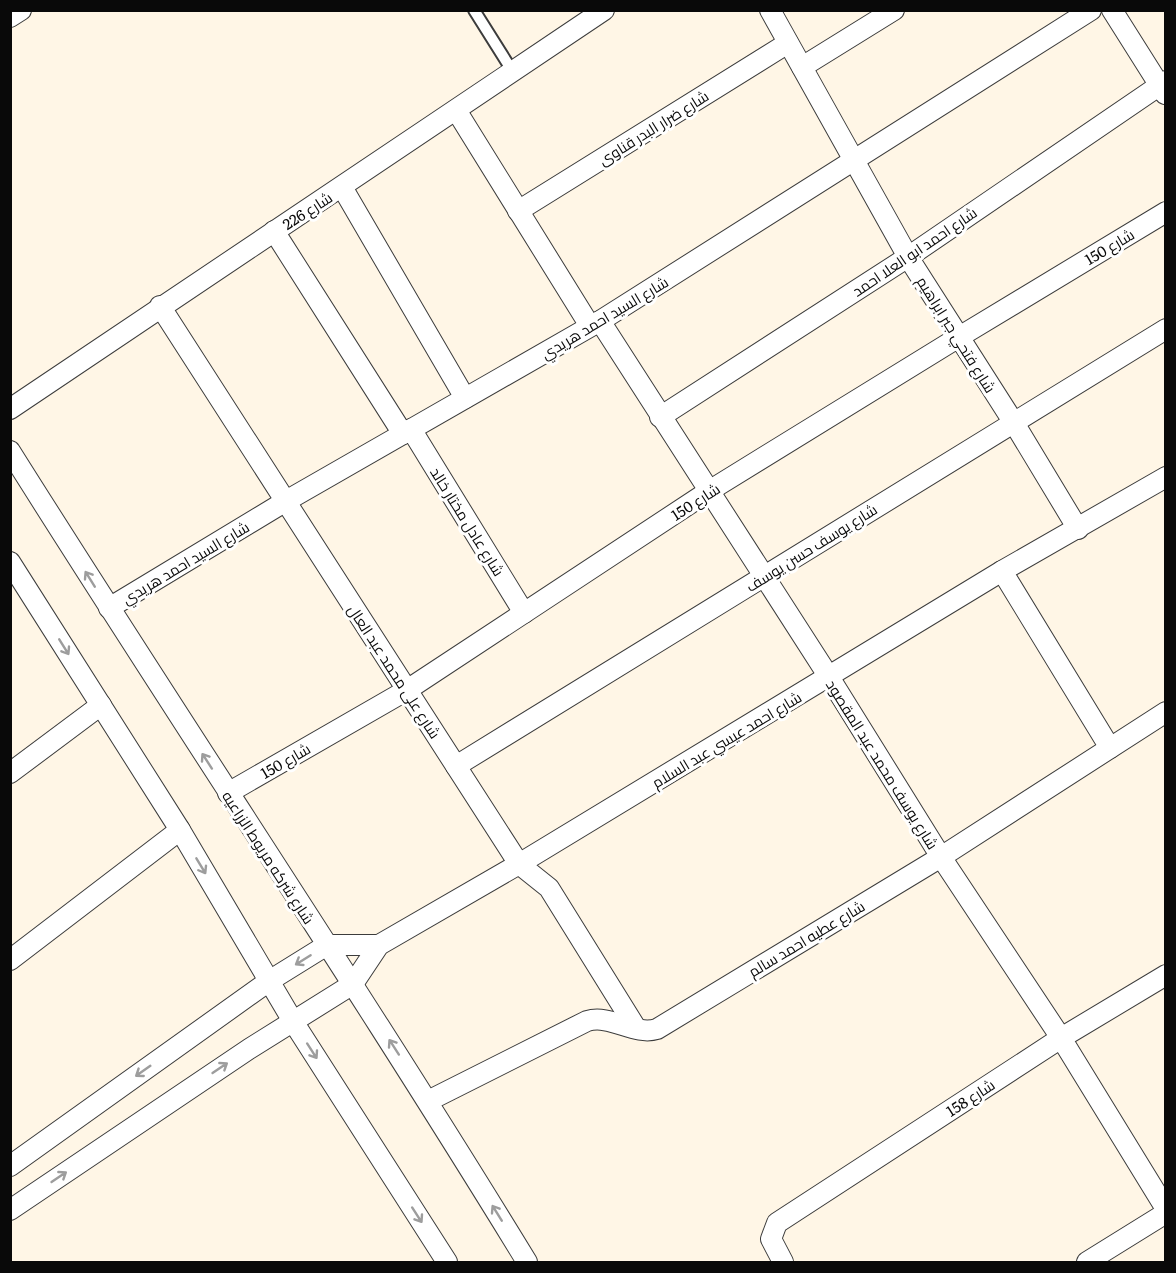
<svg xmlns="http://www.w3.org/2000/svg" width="1176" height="1273" viewBox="0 0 1176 1273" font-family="Literata,Cairo,serif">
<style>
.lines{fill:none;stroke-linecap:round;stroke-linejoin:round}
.lane-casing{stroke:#3c3c3c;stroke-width:14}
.street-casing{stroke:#3c3c3c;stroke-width:22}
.lane{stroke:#fff;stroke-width:10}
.street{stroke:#fff;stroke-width:20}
.oneway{stroke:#9d9d9d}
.labels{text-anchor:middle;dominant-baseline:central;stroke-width:6;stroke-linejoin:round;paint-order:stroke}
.street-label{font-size:15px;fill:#090909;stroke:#fff}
</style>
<rect width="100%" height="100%" fill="#fff6e6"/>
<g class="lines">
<defs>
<path id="lane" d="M 474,10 L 513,72"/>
<g id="street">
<path d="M 770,10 L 908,257 L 1014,423 L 1078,529"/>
<path d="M 1112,10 L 1165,94"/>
<path d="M 10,17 L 21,10"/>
<path d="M 802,67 L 894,10"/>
<path d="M 456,110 L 590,326"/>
<path d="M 342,187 L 465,398"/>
<path d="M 518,211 L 788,43"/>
<path d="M 274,231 L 403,434"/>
<path d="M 160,306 L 519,864 L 549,888 L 636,1028"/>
<path d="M 600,321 L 829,677 L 941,857 L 1061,1038 L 1166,1209"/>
<path d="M 10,409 L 604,10"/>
<path d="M 660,417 L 908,257 L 1166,81"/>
<path d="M 411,429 L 524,613"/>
<path d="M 10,451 C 181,723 360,989 527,1262"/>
<path d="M 10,562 L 180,830 L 294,1023 L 447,1262"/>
<path d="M 1002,571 L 1110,748"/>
<path d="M 109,608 L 286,501 L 600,321 L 1091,10"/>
<path d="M 456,766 L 1166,329"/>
<path d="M 10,773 L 101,705"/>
<path d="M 228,793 L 407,690 L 709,491 L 959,337 L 1166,212"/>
<path d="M 10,960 L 180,830"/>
<path d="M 428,1101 L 587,1021 C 611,1014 634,1036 657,1029 L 941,857 L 1166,712"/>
<path d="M 10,1166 L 269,981 L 327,945 L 379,945"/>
<path d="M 10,1210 L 249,1049 L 353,984 L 379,945 L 519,864 L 1002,571 L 1166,477"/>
<path d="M 783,1262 L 771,1239 L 777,1223 L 1061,1038 L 1166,975"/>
<path d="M 1087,1262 L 1166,1213"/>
</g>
</defs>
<use href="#lane" class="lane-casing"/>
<use href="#street" class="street-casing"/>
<use href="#lane" class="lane"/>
<use href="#street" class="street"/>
</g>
<defs><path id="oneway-shaft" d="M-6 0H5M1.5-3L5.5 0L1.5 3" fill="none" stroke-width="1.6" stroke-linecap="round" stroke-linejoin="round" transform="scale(1.5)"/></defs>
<g class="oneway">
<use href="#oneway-shaft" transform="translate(90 579) rotate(-122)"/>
<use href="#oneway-shaft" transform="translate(64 647) rotate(58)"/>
<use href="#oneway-shaft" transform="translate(207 761) rotate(-123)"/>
<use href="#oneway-shaft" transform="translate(201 866) rotate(59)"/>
<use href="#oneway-shaft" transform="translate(303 960) rotate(148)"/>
<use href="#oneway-shaft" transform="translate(394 1047) rotate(-123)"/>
<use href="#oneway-shaft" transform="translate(312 1051) rotate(57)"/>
<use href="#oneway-shaft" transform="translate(220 1068) rotate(-34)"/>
<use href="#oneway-shaft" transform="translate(143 1071) rotate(145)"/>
<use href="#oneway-shaft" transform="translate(59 1177) rotate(-34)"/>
<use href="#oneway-shaft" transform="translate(497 1213) rotate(-122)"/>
<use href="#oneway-shaft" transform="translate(417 1215) rotate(57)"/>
</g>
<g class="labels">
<g class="street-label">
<text transform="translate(653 127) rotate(-32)">شارع ضرار البدر قناوى</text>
<text transform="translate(307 210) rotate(-33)">شارع 226</text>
<text transform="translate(1109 246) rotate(-31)">شارع 150</text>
<text transform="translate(914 251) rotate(-34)">شارع احمد ابو العلا احمد</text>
<text transform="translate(604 317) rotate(-31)">شارع السيد احمد هريدي</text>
<text transform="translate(957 334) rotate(58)">شارع فتحي جبر ابراهيم</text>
<text transform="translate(695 501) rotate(-33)">شارع 150</text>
<text transform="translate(468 521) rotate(58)">شارع عادل مختار خالد</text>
<text transform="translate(811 547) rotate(-32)">شارع يوسف حسن يوسف</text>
<text transform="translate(185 562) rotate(-31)">شارع السيد احمد هريدي</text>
<text transform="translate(395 671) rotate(57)">شارع على محمد عبد العال</text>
<text transform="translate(726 739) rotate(-31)">شارع احمد عيسي عبد السلام</text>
<text transform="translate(285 760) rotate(-30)">شارع 150</text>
<text transform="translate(883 764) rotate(58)">شارع يوسف محمد عبد المقصود</text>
<text transform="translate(269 857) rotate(57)">شارع شركه مريوط الزراعيه</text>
<text transform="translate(806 938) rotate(-31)">شارع عطيه احمد سالم</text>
<text transform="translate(970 1097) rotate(-33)">شارع 158</text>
</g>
</g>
<rect width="1176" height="1273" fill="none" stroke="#090909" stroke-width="24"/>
</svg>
